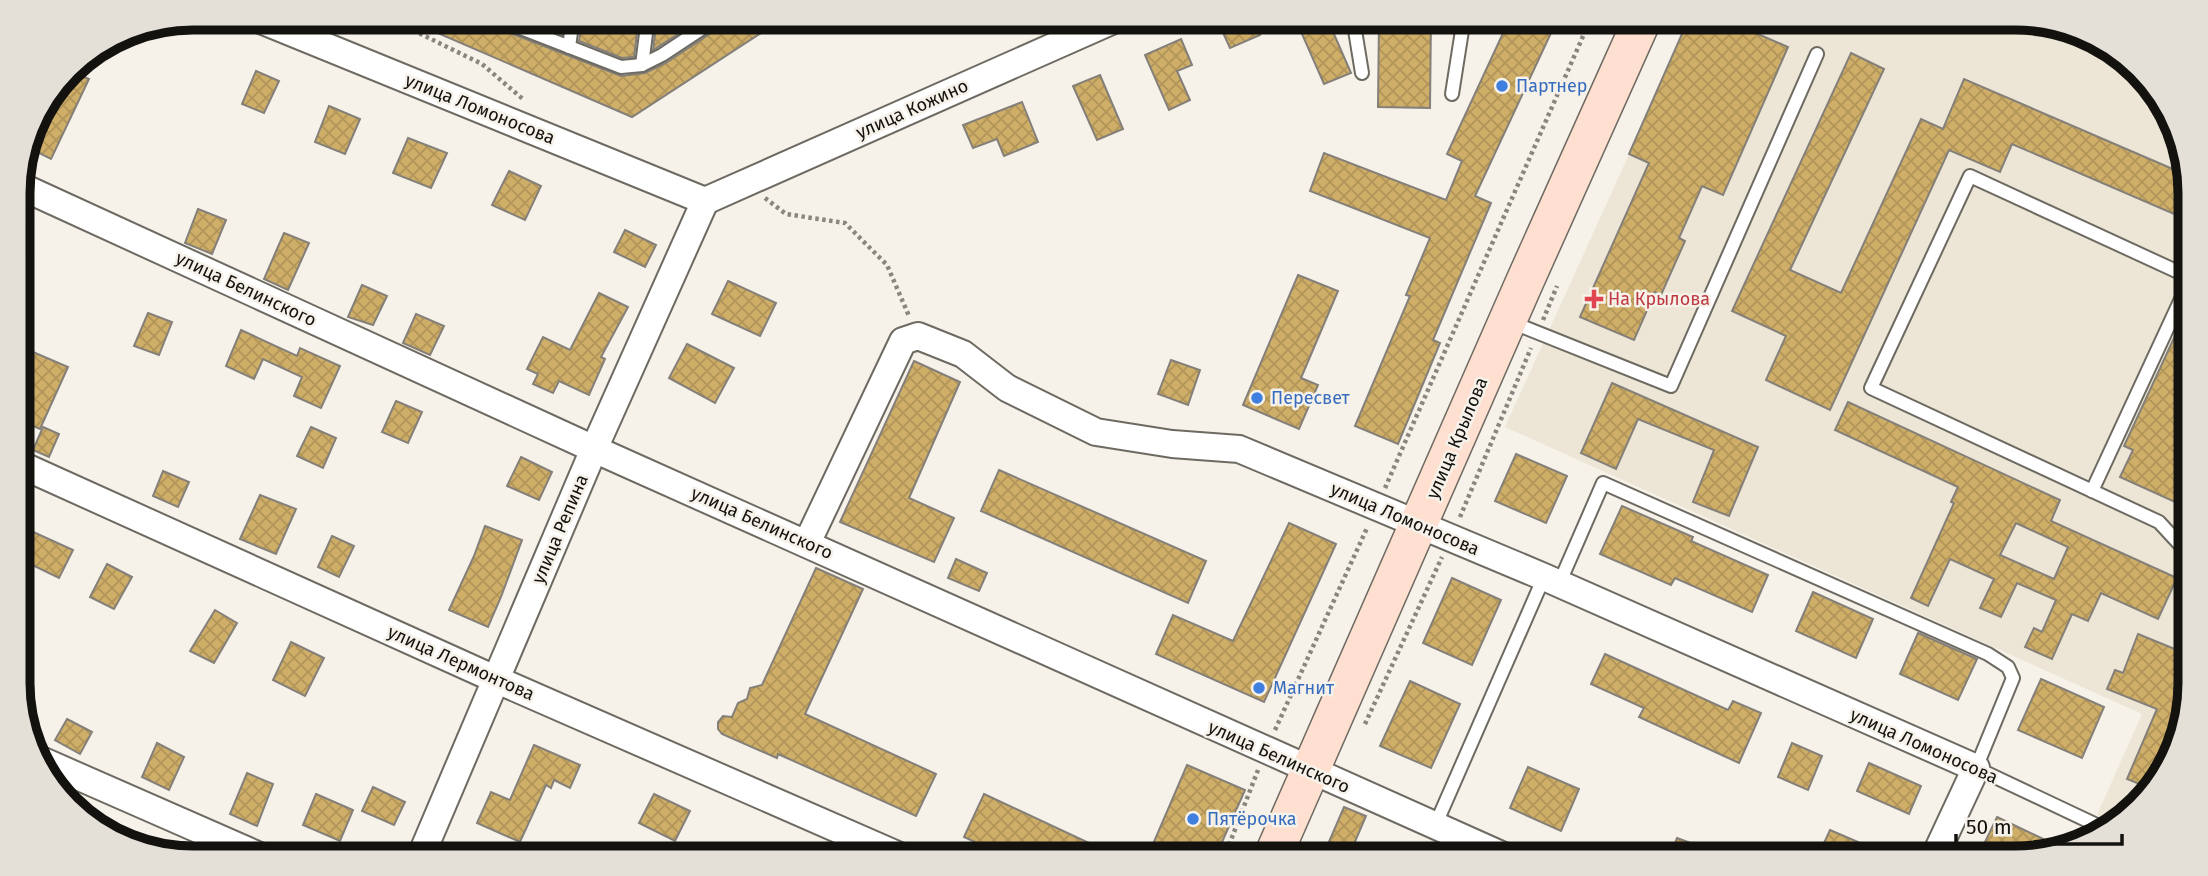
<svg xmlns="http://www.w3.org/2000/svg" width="2208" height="876" viewBox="0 0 2208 876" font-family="'Fira Sans',sans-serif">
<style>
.built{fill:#ede6d6}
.building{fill:url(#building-cross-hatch);stroke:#848079;stroke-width:2;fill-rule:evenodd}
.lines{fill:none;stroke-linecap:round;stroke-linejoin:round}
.lane-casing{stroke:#6d6a62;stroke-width:16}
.street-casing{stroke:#6d6a62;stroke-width:30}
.secondary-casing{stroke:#6d6a62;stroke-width:40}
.path{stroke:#898680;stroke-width:4.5;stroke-dasharray:3.5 3.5;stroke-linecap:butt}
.lane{stroke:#fff;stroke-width:12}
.street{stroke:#fff;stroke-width:26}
.secondary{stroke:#fedfd0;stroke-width:37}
.shop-dot{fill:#3f7fe0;stroke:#f6f2e9;stroke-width:2.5}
.health-dot{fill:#e0444e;stroke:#f6f2e9;stroke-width:2.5}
.labels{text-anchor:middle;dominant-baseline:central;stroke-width:5;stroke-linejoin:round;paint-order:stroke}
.shop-label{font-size:18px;fill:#366cbe;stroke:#f6f2e9;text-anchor:start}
.street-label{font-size:18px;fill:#13120f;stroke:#f6f2e9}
.health-label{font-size:18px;fill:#be3a42;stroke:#f6f2e9;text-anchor:start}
.rim{fill:none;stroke:#13120f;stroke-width:9}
</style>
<defs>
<pattern id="building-cross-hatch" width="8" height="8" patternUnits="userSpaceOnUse" patternTransform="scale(1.75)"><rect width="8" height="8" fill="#cfae68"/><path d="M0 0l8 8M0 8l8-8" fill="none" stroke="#b19559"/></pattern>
</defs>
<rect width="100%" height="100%" fill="#f6f2e9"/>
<path class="built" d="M 1691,18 L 2015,18 L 2072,27 L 2154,86 L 2189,170 L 2181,740 L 2122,822 L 2116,824 L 2097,815 L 2142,714 L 1505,427 Z"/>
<g class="building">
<path d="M 403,18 L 486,18 L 488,23 L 492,26 L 621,76 L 645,73 L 666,63 L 723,25 L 727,18 L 784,18 L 632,117 Z"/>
<path d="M 518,18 L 564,18 L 562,35 Z"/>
<path d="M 657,18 L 703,18 L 653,50 Z"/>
<path d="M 1234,18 L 1253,18 L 1260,35 L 1230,48 L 1219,24 Z"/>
<path d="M 1295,18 L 1327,18 L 1351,73 L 1324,84 Z"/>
<path d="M 1379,18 L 1431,18 L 1430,108 L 1378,107 Z"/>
<path d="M 1510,18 L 1558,18 L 1475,196 L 1491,203 L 1433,340 L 1440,343 L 1398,444 L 1355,426 L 1410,296 L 1406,295 L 1430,238 L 1310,191 L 1324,153 L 1446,200 L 1462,161 L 1447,154 Z"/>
<path d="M 1689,18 L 1749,18 L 1744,28 L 1788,47 L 1723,195 L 1702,186 L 1679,238 L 1685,241 L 1661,295 L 1655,292 L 1634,340 L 1580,317 L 1649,163 L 1629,154 Z"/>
<path d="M 582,19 L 639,18 L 634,57 L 622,58 L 579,41 Z"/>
<path d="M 1181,39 L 1192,65 L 1177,71 L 1190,100 L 1169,110 L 1145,55 Z"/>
<path d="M 1851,53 L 1884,69 L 1790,270 L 1841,293 L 1921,119 L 1943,129 L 1964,79 L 2189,176 L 2188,220 L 2012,144 L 2000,172 L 1949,150 L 1830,410 L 1766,380 L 1786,336 L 1732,311 Z"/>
<path d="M 70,71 L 89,79 L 51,159 L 27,147 L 35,116 Z"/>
<path d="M 256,71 L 279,81 L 264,113 L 242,104 Z"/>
<path d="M 1100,75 L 1123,129 L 1097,140 L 1073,86 Z"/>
<path d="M 1022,102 L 1038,142 L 1004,156 L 997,139 L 973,148 L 963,125 Z"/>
<path d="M 329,106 L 360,119 L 345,154 L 315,142 Z"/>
<path d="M 408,138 L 447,153 L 431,188 L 393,173 Z"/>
<path d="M 509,171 L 541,186 L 525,220 L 492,205 Z"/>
<path d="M 198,209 L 226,220 L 212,254 L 185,243 Z"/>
<path d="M 625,230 L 656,245 L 645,267 L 614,252 Z"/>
<path d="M 284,233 L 309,243 L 288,290 L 264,279 Z"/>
<path d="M 1298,275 L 1338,291 L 1301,378 L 1318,385 L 1299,429 L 1243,405 Z"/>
<path d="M 728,281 L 776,303 L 760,336 L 712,314 Z"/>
<path d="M 362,285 L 387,296 L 373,325 L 348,317 Z"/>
<path d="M 599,293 L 628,307 L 601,357 L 605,359 L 589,395 L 559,381 L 553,393 L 533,384 L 538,374 L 527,369 L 543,337 L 570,350 Z"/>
<path d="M 2187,310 L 2185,483 L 2175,502 L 2120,477 L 2133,450 L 2124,446 Z"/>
<path d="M 148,313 L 172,322 L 159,355 L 134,346 Z"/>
<path d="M 416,314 L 444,326 L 430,355 L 403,343 Z"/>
<path d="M 241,330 L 297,356 L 300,348 L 340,366 L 321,408 L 294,396 L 302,377 L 263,359 L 254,379 L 226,366 Z"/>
<path d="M 687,344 L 734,368 L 715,403 L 669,378 Z"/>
<path d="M 19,346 L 68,367 L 40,429 L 19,420 Z"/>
<path d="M 1171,360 L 1200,370 L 1188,405 L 1158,394 Z"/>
<path d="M 914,361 L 960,382 L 909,498 L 954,518 L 934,562 L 840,522 Z"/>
<path d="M 1612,383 L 1758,447 L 1729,516 L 1693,502 L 1714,450 L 1638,419 L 1616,469 L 1581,453 Z"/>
<path d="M 396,401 L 422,412 L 408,443 L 382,432 Z"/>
<path d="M 1848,402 L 2060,500 L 2051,521 L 2177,578 L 2158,619 L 2101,593 L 2088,621 L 2072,614 L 2052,659 L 2025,647 L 2034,628 L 2042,632 L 2056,600 L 2017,583 L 2001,617 L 1980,608 L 1994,579 L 1950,559 L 1928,606 L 1911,598 L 1954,503 L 1951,502 L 1958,487 L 1835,430 ZM 2016,523 L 2068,547 L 2054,579 L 2000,555 Z"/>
<path d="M 43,427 L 59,434 L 49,457 L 33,450 Z"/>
<path d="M 311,427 L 336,438 L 323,468 L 297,456 Z"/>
<path d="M 1516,454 L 1567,476 L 1546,523 L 1495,501 Z"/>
<path d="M 521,457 L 552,472 L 539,500 L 507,486 Z"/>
<path d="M 999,470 L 1206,561 L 1188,603 L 981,511 Z"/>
<path d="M 163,471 L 189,482 L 178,507 L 153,496 Z"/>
<path d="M 260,495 L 296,509 L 276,554 L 240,539 Z"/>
<path d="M 1622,506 L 1693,537 L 1691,541 L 1768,575 L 1752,612 L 1675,578 L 1671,585 L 1600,554 Z"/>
<path d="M 1289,523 L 1336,544 L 1264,702 L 1156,654 L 1173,615 L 1233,641 Z"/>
<path d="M 20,526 L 73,550 L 59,578 L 20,559 Z"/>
<path d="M 485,526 L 522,540 L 501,597 L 488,627 L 449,610 L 474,556 Z"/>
<path d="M 332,536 L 354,546 L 339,577 L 318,567 Z"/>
<path d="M 956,559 L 987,573 L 979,591 L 948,578 Z"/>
<path d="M 107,564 L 132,577 L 114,609 L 90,597 Z"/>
<path d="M 816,568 L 863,589 L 805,714 L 936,774 L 916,816 L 778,754 L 777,758 L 722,734 L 718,729 L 718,722 L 723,716 L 732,717 L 738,703 L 747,699 L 750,688 L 762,685 Z"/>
<path d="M 1452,578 L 1501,600 L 1472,665 L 1423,643 Z"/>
<path d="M 1813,592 L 1873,619 L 1856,658 L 1796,631 Z"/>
<path d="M 215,610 L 237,623 L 214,663 L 190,651 Z"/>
<path d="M 1918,633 L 1977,659 L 1958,700 L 1900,674 Z"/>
<path d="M 2138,634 L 2182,652 L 2181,740 L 2147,787 L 2127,779 L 2157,709 L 2107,689 L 2115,670 L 2123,673 Z"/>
<path d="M 291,642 L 324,658 L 305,696 L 273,680 Z"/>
<path d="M 1605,654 L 1728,710 L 1733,701 L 1761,713 L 1739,763 L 1639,717 L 1644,708 L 1591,684 Z"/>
<path d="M 2041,679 L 2104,707 L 2082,758 L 2018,730 Z"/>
<path d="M 1410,681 L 1460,704 L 1431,768 L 1380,746 Z"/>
<path d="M 67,719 L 92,732 L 80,754 L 55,740 Z"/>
<path d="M 157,743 L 184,757 L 169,790 L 142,777 Z"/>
<path d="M 1792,743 L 1822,756 L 1808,790 L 1778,777 Z"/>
<path d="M 534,745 L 580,765 L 570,788 L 554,780 L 551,788 L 546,785 L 520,842 L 477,823 L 491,792 L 510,800 Z"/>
<path d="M 1869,763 L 1921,786 L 1909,814 L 1857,791 Z"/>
<path d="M 1187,765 L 1245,790 L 1215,858 L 1147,858 Z"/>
<path d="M 1528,767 L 1579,789 L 1561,831 L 1510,808 Z"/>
<path d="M 247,773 L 273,784 L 257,826 L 230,814 Z"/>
<path d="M 373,787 L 405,802 L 394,825 L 362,811 Z"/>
<path d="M 316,794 L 353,810 L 340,841 L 303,825 Z"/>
<path d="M 654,794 L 690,811 L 675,841 L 639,823 Z"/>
<path d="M 984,794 L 1121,858 L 1010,858 L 964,837 Z"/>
<path d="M 1344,807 L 1366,816 L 1348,858 L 1322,858 Z"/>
<path d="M 1997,817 L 2058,846 L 2026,858 L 2019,858 L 1985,842 Z"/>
<path d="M 1830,830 L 1895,858 L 1817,858 Z"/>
<path d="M 1677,838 L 1728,857 L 1727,858 L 1669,858 Z"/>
</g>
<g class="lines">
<defs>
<g id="lane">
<path d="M 495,18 L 621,67 L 642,65 L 662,55 L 718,18"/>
<path d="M 1353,18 L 1362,73"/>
<path d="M 569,47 L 573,18"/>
<path d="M 642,65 L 648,18"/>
<path d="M 1452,94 L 1464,18"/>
<path d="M 1511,322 L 1671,386 L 1817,54"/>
<path d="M 2092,491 L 2187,286"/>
<path d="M 2184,549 L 2159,522 L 1871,388 L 1970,176 L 2187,276"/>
<path d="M 1559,584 L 1603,483 L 1988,654 L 2008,667 L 2013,678 L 1976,768 L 2105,829"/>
<path d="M 1435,826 L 1544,577"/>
</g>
<g id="street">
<path d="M 256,18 L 705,201"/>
<path d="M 18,185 L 594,449 L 1508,858"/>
<path d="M 705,201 L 1118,18"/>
<path d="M 19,464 L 495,679 L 904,858"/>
<path d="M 807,543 L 903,341 L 918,336 L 963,354 L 1007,388 L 1096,432 L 1172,444 L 1239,449 L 1544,577 L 1976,768 L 1934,858"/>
<path d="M 43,761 L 264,858"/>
<path d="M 420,858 L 594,449 L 705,201"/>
</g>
<path id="secondary" d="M 1272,858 L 1525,281 L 1643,18"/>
</defs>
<use href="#lane" class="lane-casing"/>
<use href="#street" class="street-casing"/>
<use href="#secondary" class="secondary-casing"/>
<g class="path">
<path d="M 388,18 L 482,64 L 524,100"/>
<path d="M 765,198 L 786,214 L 845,223 L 887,265 L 909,316"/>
<path d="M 1543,320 L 1557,286"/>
<path d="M 1385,488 L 1591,18"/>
<path d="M 1460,517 L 1531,348"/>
<path d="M 1365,724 L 1442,557"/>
<path d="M 1275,730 L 1367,528"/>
<path d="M 1224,858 L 1258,770"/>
</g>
<use href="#lane" class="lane"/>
<use href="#street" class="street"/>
<use href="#secondary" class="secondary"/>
</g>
<g class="shop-dot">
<circle cx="1502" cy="86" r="7"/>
<circle cx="1257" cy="398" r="7"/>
<circle cx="1259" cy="688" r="7"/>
<circle cx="1193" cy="819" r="7"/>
</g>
<path class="health-dot" d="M1590.5 288.5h7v7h7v7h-7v7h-7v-7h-7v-7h7z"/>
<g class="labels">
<g class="shop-label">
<text x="1516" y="86">Партнер</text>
<text x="1271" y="398">Пересвет</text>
<text x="1273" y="688">Магнит</text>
<text x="1207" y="819">Пятёрочка</text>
</g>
<g class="street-label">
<text transform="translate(480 109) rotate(22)">улица Ломоносова</text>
<text transform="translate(912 109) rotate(-24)">улица Кожино</text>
<text transform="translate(246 289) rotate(25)">улица Белинского</text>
<text transform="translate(1457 438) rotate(-67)">улица Крылова</text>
<text transform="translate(1405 519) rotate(23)">улица Ломоносова</text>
<text transform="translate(762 523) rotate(24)">улица Белинского</text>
<text transform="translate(560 529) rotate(-67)">улица Репина</text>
<text transform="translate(461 663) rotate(24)">улица Лермонтова</text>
<text transform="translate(1924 746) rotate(24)">улица Ломоносова</text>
<text transform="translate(1279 757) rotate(24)">улица Белинского</text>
</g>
<g class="health-label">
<text x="1608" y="299">На Крылова</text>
</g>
</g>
<path d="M0 0H2208V876H0ZM193 30H2015A163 163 0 0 1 2178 193V683A163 163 0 0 1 2015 846H193A163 163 0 0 1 30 683V193A163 163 0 0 1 193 30Z" fill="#e4e0d8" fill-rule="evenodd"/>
<path class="rim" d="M193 30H2015A163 163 0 0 1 2178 193V683A163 163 0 0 1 2015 846H193A163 163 0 0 1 30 683V193A163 163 0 0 1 193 30Z"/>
<path d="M1956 834v10h166v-10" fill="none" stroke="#13120f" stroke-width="3.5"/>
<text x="1966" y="834" font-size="21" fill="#13120f" stroke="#f6f2e9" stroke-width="5" paint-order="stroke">50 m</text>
</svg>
